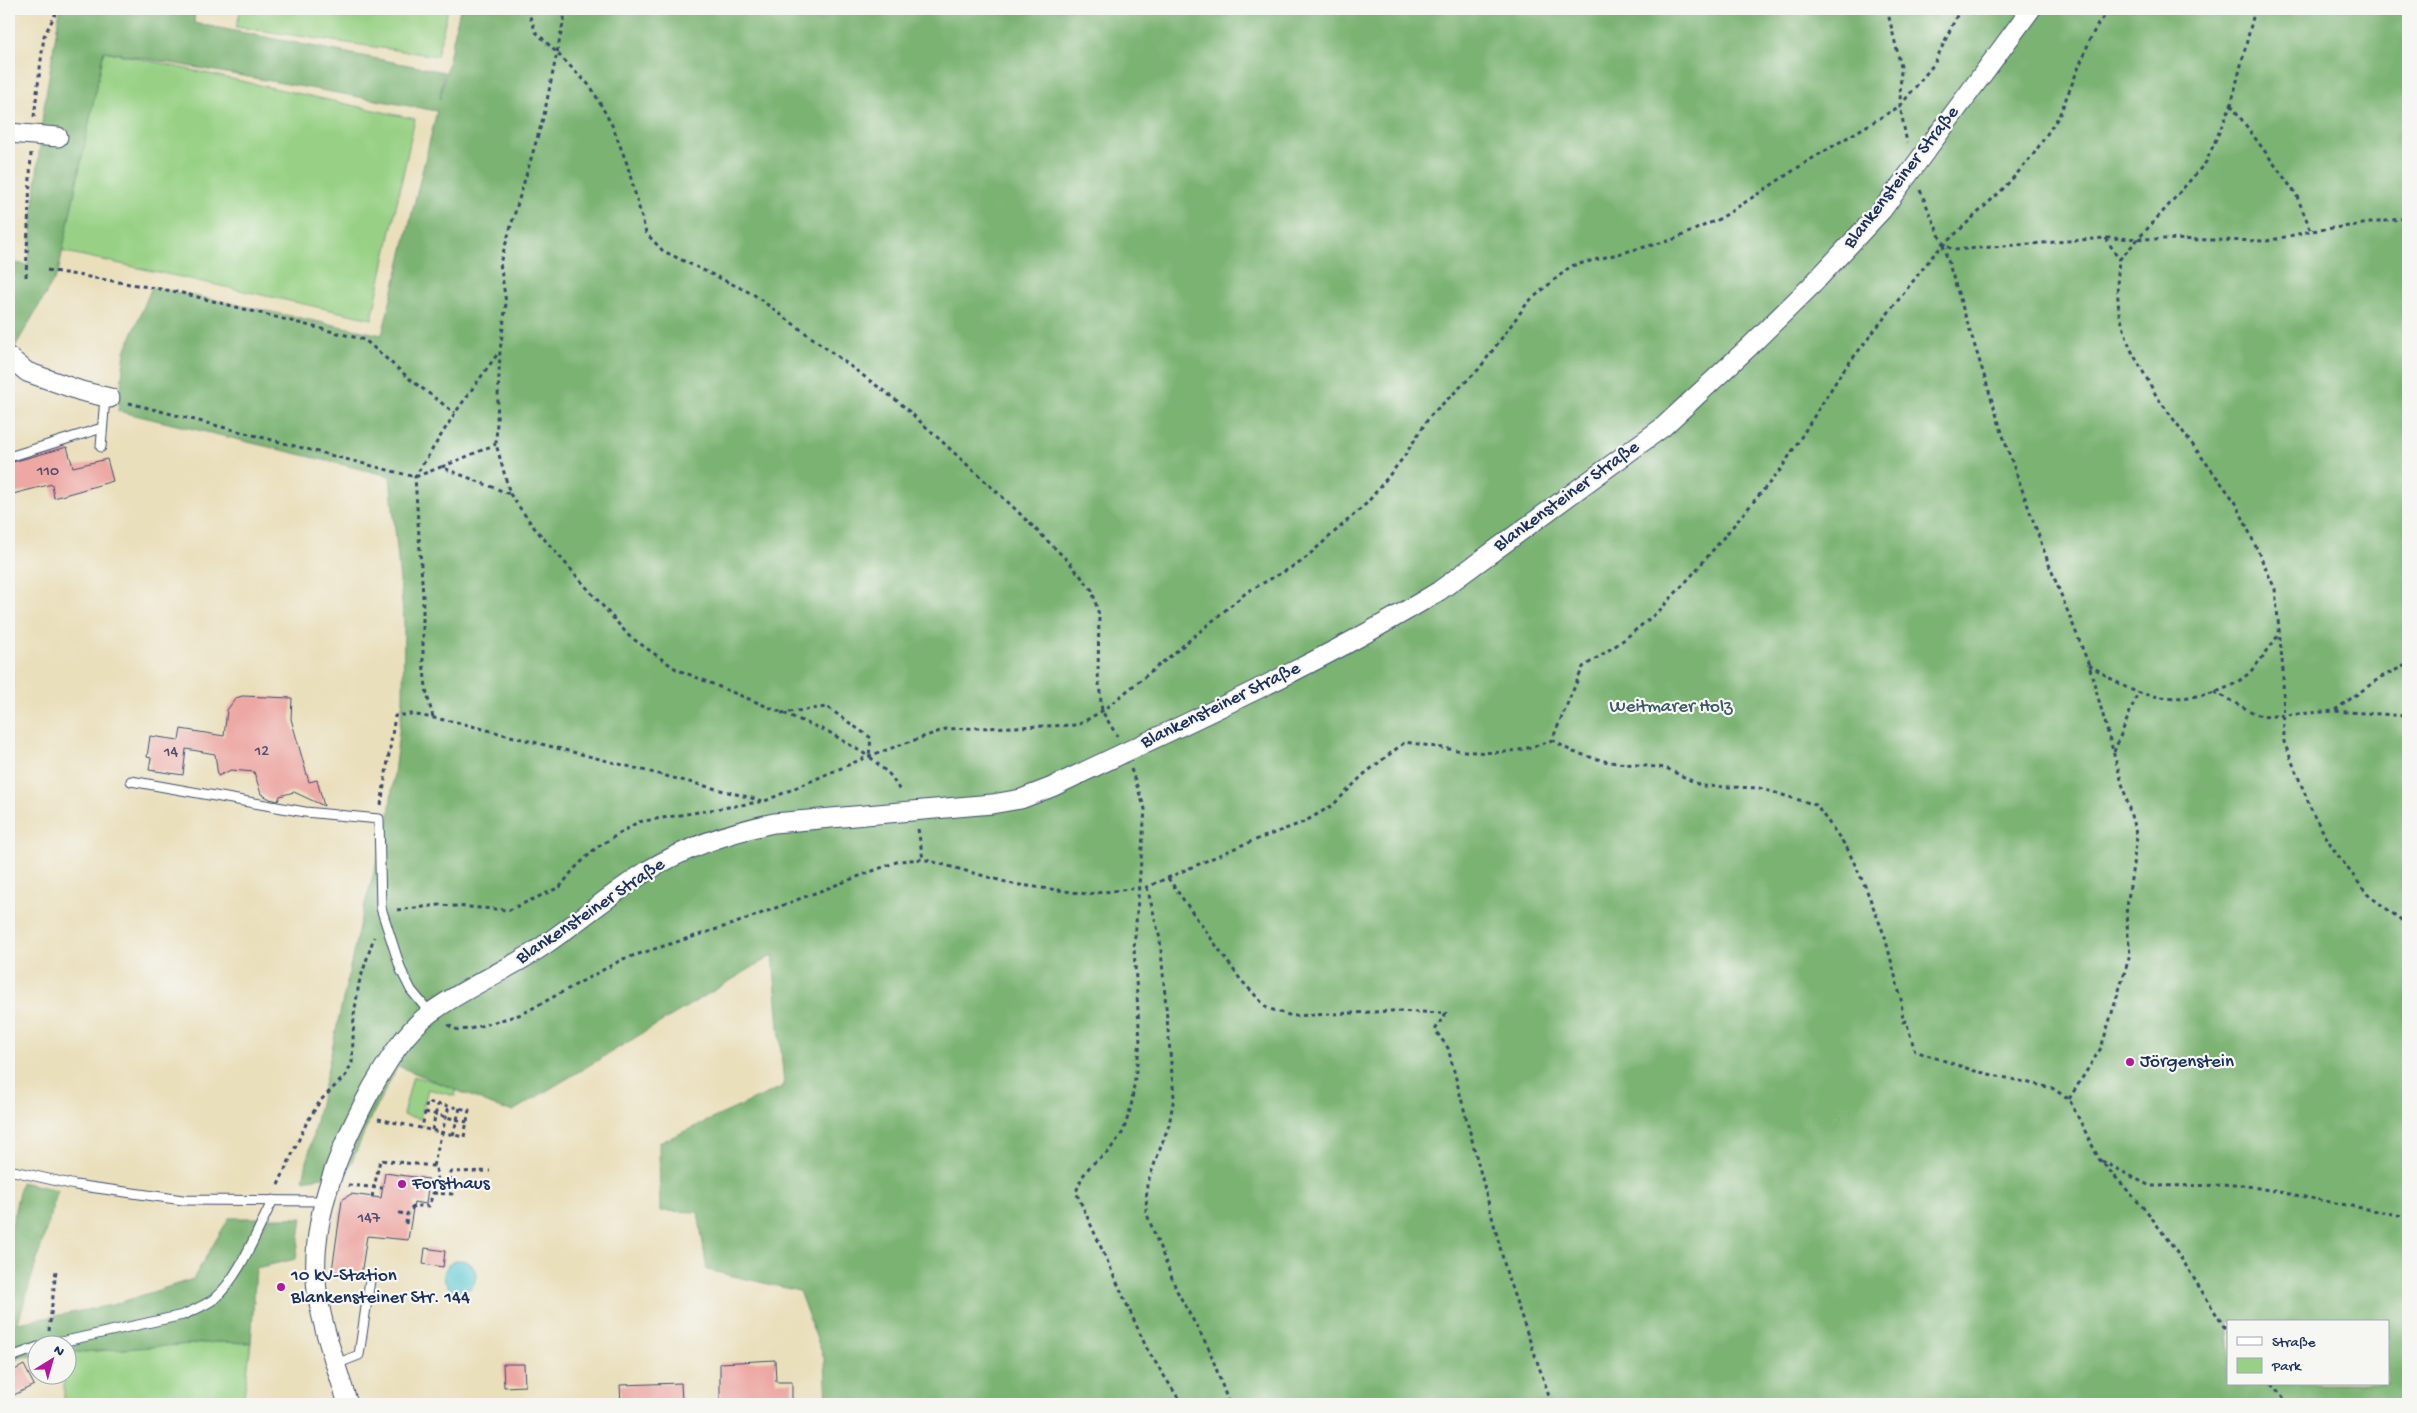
<svg xmlns="http://www.w3.org/2000/svg" width="2417" height="1413" viewBox="0 0 2417 1413" font-family="'Gochi Hand',sans-serif">
<style>
.green{fill:#98d185;stroke:#5a8072}
.forest{fill:#7ab372;stroke:#4a7168;fill-rule:evenodd}
.water{fill:#5dcad4;stroke:#3c7c99}
.building{fill:#eda8a4}
.lines{fill:none;stroke-linecap:round;stroke-linejoin:round}
.service-casing{stroke:#3a496c;stroke-width:11}
.minor-casing{stroke:#3a496c;stroke-width:21}
.path{stroke:#3a496c;stroke-width:3;stroke-dasharray:4 4;stroke-linecap:butt}
.service{stroke:#fff;stroke-width:9}
.minor{stroke:#fff;stroke-width:19}
.poi-dot{fill:#b5179e;stroke:#f6f6f2;stroke-width:2}
.labels{text-anchor:middle;dominant-baseline:central;stroke-width:4.5;stroke-linejoin:round;paint-order:stroke}
.number-label{font-size:16px;fill:#504d70}
.street-label{font-size:19px;fill:#1b2f5e;stroke:#f6f6f2}
.park-label{font-size:19px;fill:#3a5868;stroke:#f6f6f2}
.poi-label{font-size:19px;fill:#1b2f5e;stroke:#f6f6f2;text-anchor:start}
</style>
<rect width="100%" height="100%" fill="#f6f6f2"/>
<filter id="ink" filterUnits="userSpaceOnUse"><feTurbulence type="fractalNoise" baseFrequency=".02" numOctaves="2"/><feDisplacementMap in="SourceGraphic" scale="10" xChannelSelector="R" yChannelSelector="G"/><feConvolveMatrix kernelMatrix="1 2 1 2 8 2 1 2 1" color-interpolation-filters="sRGB"/></filter>
<filter id="wash" filterUnits="userSpaceOnUse"><feTurbulence type="fractalNoise" baseFrequency=".0096" numOctaves="4" result="noise"/><feDisplacementMap in="SourceGraphic" scale="20" xChannelSelector="R" yChannelSelector="G"/><feGaussianBlur stdDeviation="1.12" result="paint"/><feColorMatrix in="noise" values="0 0 0 0 0 0 0 0 0 0 0 0 0 0 0 0 0 1.4 0 .05"/><feComposite in="paint" operator="in"/></filter>
<g filter="url(#wash)">
<rect width="100%" height="100%" fill="#eadfbb"/>
<g class="green">
<path d="M 241,9 L 448,9 L 437,56 L 236,27 Z"/>
<path d="M 104,51 L 415,119 L 372,319 L 61,251 Z"/>
<path d="M 413,1076 L 457,1088 L 455,1096 L 428,1089 L 420,1119 L 403,1115 Z"/>
<path d="M 218,1342 L 251,1343 L 243,1404 L 64,1404 L 64,1376 L 68,1376 L 68,1353 Z"/>
</g>
<g class="forest">
<path d="M 60,9 L 195,9 L 194,23 L 444,72 L 440,99 L 460,9 L 2408,9 L 2408,1404 L 827,1404 L 825,1361 L 799,1291 L 707,1270 L 698,1212 L 660,1211 L 659,1143 L 784,1086 L 773,955 L 513,1111 L 502,1109 L 398,1066 L 369,1121 L 347,1173 L 303,1180 L 361,918 L 388,823 L 403,699 L 404,623 L 390,476 L 118,411 L 125,351 L 152,287 L 382,335 L 437,111 L 104,51 L 58,273 L 9,357 L 9,262 L 28,265 L 43,113 ZM 2228,1322 L 2388,1322 L 2388,1384 L 2228,1384 Z"/>
<path d="M 21,1182 L 58,1190 L 18,1323 L 112,1305 L 193,1279 L 229,1218 L 302,1218 L 296,1259 L 256,1268 L 251,1343 L 218,1342 L 68,1353 L 68,1346 L 38,1346 L 37,1356 L 23,1357 L 9,1363 L 9,1238 Z"/>
</g>
<circle class="water" cx="460" cy="1276" r="16"/>
<g id="blocks">
<g class="building">
<path d="M 67,447 L 73,467 L 107,459 L 113,481 L 54,498 L 52,484 L 9,495 L 9,463 Z"/>
<path d="M 242,696 L 292,698 L 291,719 L 309,782 L 317,780 L 324,806 L 294,792 L 280,796 L 278,801 L 270,799 L 261,794 L 254,772 L 231,770 L 218,776 L 215,754 L 186,749 L 183,775 L 149,770 L 151,758 L 147,757 L 150,736 L 179,740 L 181,729 L 224,736 L 227,710 L 236,698 Z"/>
<path d="M 385,1173 L 429,1179 L 426,1204 L 414,1202 L 408,1240 L 367,1236 L 361,1275 L 332,1271 L 342,1200 L 351,1194 L 381,1198 Z"/>
<path d="M 425,1248 L 445,1251 L 443,1267 L 423,1264 Z"/>
<path d="M 775,1360 L 776,1382 L 792,1382 L 792,1401 L 720,1404 L 720,1363 Z"/>
<path d="M 503,1364 L 524,1364 L 525,1386 L 504,1387 Z"/>
<path d="M 24,1365 L 34,1385 L 14,1395 L 9,1386 L 9,1373 Z"/>
<path d="M 681,1383 L 682,1403 L 621,1404 L 620,1385 Z"/>
</g>
</g>
</g>
<g filter="url(#ink)">
<use href="#blocks" fill-opacity="0" stroke="#3a496c" stroke-width="1"/>
<g class="lines">
<defs>
<g id="service">
<path d="M 101,447 L 105,397"/>
<path d="M 9,457 L 102,428"/>
<path d="M 131,781 L 305,812 L 379,819 L 381,908 L 401,970 L 411,990 L 430,1013"/>
<path d="M 9,1170 L 75,1185 L 183,1200 L 325,1201"/>
<path d="M 43,1346 L 183,1315 C 194,1310 204,1306 214,1299 C 240,1277 257,1230 273,1200"/>
<path d="M 9,1358 L 38,1347"/>
<path d="M 336,1364 L 359,1355 L 370,1280"/>
</g>
<g id="minor">
<path d="M 9,133 L 58,137"/>
<path d="M 9,357 L 27,372 L 81,391 L 110,398"/>
<path d="M 348,1404 C 337,1368 318,1317 316,1280 C 312,1212 340,1147 372,1088 C 388,1061 404,1033 430,1013 C 465,987 507,971 543,946 C 578,922 611,894 647,871 C 685,848 731,832 774,823 L 992,804 L 1021,799 L 1052,787 C 1181,725 1317,666 1439,591 L 1663,427 L 1750,346 L 1811,286 L 1882,210 L 2031,9"/>
</g>
</defs>
<use href="#service" class="service-casing"/>
<use href="#minor" class="minor-casing"/>
<g class="path">
<path d="M 527,9 L 536,32 L 591,87 L 613,127 L 627,164 L 646,233 L 663,251 L 753,294 L 900,403 L 1011,505 L 1069,562 L 1092,590 L 1099,615 L 1098,674 L 1102,711 L 1117,736"/>
<path d="M 566,9 L 544,115 L 500,263 L 506,303 L 500,351 L 496,444 L 510,494 L 532,525 L 629,636 L 676,669 L 829,732 L 868,756"/>
<path d="M 1887,9 L 1901,67 L 1900,106 L 1907,143"/>
<path d="M 2255,9 L 2231,105 L 2206,162 L 2167,207 L 2119,260 L 2117,285 L 2119,313 L 2130,348 L 2157,397 L 2236,503 L 2275,589 L 2283,670 L 2284,742 L 2314,816 L 2334,850 L 2367,894 L 2408,925"/>
<path d="M 2231,105 L 2296,194 L 2311,231"/>
<path d="M 34,117 L 44,36 L 58,9"/>
<path d="M 1920,190 L 1943,244 L 1954,250 L 2106,238 L 2267,241 L 2311,231 L 2408,218"/>
<path d="M 2106,238 L 2119,260"/>
<path d="M 1943,245 L 2005,442 L 2048,562 L 2089,665 L 2137,837 L 2126,914 L 2130,955 L 2101,1048 L 2069,1099"/>
<path d="M 47,270 L 178,292 L 365,340 L 411,380 L 455,413"/>
<path d="M 26,277 L 31,153"/>
<path d="M 129,403 L 415,477 L 441,467 L 510,494"/>
<path d="M 442,467 L 496,444"/>
<path d="M 2089,665 C 2105,674 2123,688 2140,693 C 2175,703 2226,698 2252,670 C 2262,659 2271,645 2280,633"/>
<path d="M 2214,692 L 2262,717 L 2334,711 L 2408,716"/>
<path d="M 2335,710 L 2381,677 L 2408,664"/>
<path d="M 781,713 L 827,707 L 871,738 L 869,756 L 890,775 L 901,792"/>
<path d="M 433,717 L 427,695 L 423,662 L 423,596 L 415,477 L 455,413 L 499,352"/>
<path d="M 1552,740 L 1573,752 L 1608,762 L 1666,768 L 1702,786 L 1759,788 L 1816,805 L 1847,848 L 1865,886 L 1885,937 L 1901,999 L 1903,1022 L 1906,1021 L 1915,1051 L 1975,1071 L 2052,1088 L 2069,1099 L 2099,1159 L 2149,1214 L 2183,1261 L 2228,1333"/>
<path d="M 2114,752 L 2138,692"/>
<path d="M 1131,769 L 1145,809 L 1134,949 L 1140,1042 L 1131,1107 L 1123,1132 L 1108,1152 L 1091,1165 L 1082,1177 L 1076,1192 L 1147,1349 L 1182,1404"/>
<path d="M 381,805 L 395,716 L 411,714 L 456,722 L 763,801"/>
<path d="M 918,829 L 923,859"/>
<path d="M 1168,878 L 1240,979 L 1267,1008 L 1292,1016 L 1392,1011 L 1446,1013 L 1435,1030 L 1448,1048 L 1508,1278 L 1552,1404"/>
<path d="M 1147,887 L 1160,939 L 1174,1097 L 1169,1125 L 1147,1184 L 1146,1212 L 1177,1291 L 1209,1349 L 1229,1404"/>
<path d="M 397,910 L 440,905 L 509,910 L 560,887 L 574,869 L 596,848 L 638,822 L 765,801 L 869,756 L 946,729 L 1078,725 L 1102,711 L 1173,654 L 1247,592 L 1301,562 L 1367,503 L 1403,458 L 1430,416 L 1479,369 L 1528,302 L 1571,266 L 1672,240 L 1721,218 L 1808,161 L 1900,106 L 1934,64 L 1960,9"/>
<path d="M 448,1025 L 458,1030 L 470,1029 L 522,1014 L 623,959 L 736,923 L 899,861 L 923,859 L 1013,884 L 1087,894 L 1147,887 L 1242,845 L 1304,822 L 1333,805 L 1363,775 L 1405,742 C 1460,750 1498,762 1552,740 L 1583,667 L 1621,642 L 1660,610 L 1692,575 L 1781,469 L 1842,372 L 1935,253 L 2003,189 L 2031,158 L 2059,116 L 2091,37 L 2098,24 L 2111,9"/>
<path d="M 425,1112 L 467,1122"/>
<path d="M 378,1119 C 406,1125 435,1131 464,1137 L 469,1110 L 427,1102 L 422,1128"/>
<path d="M 432,1130 L 438,1104"/>
<path d="M 453,1135 L 460,1108"/>
<path d="M 2102,1161 L 2150,1186 L 2243,1185 L 2408,1217"/>
<path d="M 433,1166 L 449,1106"/>
<path d="M 278,1185 L 306,1124 L 320,1101 L 346,1075 L 352,1063 L 354,1015 L 359,983 L 374,937"/>
<path d="M 348,1185 L 382,1188"/>
<path d="M 433,1193 L 452,1194 L 450,1172 L 490,1171"/>
<path d="M 372,1197 L 380,1160 L 433,1166 L 436,1167 L 437,1179"/>
<path d="M 399,1213 L 407,1214"/>
<path d="M 406,1224 L 407,1214 L 414,1206 L 429,1206 L 437,1180"/>
<path d="M 49,1331 L 56,1270"/>
<path d="M 2271,1384 L 2288,1404"/>
</g>
<use href="#service" class="service"/>
<use href="#minor" class="minor"/>
</g>
</g>
<g class="poi-dot">
<circle cx="2130" cy="1062" r="5"/>
<circle cx="402" cy="1184" r="5"/>
<circle cx="281" cy="1287" r="5"/>
</g>
<g class="labels">
<g class="number-label">
<text x="48" y="472">110</text>
<text x="262" y="752">12</text>
<text x="171" y="753">14</text>
<text x="369" y="1219">147</text>
</g>
<g class="street-label">
<text transform="translate(1902 178) rotate(-52)">Blankensteiner Straße</text>
<text transform="translate(1567 497) rotate(-36)">Blankensteiner Straße</text>
<text transform="translate(1221 706) rotate(-26)">Blankensteiner Straße</text>
<text transform="translate(591 912) rotate(-34)">Blankensteiner Straße</text>
</g>
<g class="park-label">
<text x="1671" y="707">Weitmarer Holz</text>
</g>
<g class="poi-label">
<text x="2140" y="1062">Jörgenstein</text>
<text x="412" y="1184">Forsthaus</text>
<text x="291" y="1276">10 kV-Station<tspan x="291" dy="22">Blankensteiner Str. 144</tspan></text>
</g>
</g>
<rect width="2417" height="1413" fill="none" stroke="#f6f6f2" stroke-width="30"/>
<rect x="2227" y="1320" width="162" height="65" fill="#f6f6f2" stroke="#9ea6b7"/>
<rect x="2237" y="1337" width="25" height="8" fill="#ffffff" stroke="#9ea6b7"/>
<text x="2272" y="1346" font-size="15" fill="#1b2f5e">Straße</text>
<rect x="2237" y="1358" width="25" height="15" fill="#98d185" stroke="#9ea6b7"/>
<text x="2272" y="1370" font-size="15" fill="#1b2f5e">Park</text>
<g transform="translate(52 1360) rotate(37)"><circle r="24" fill="#f6f6f2" stroke="#9ea6b7"/>
<path d="M0-4L9 19L0 12L-9 19Z" fill="#b5179e"/>
<text y="-8" font-size="14" font-weight="bold" text-anchor="middle" fill="#1b2f5e">N</text>
</g>
</svg>
